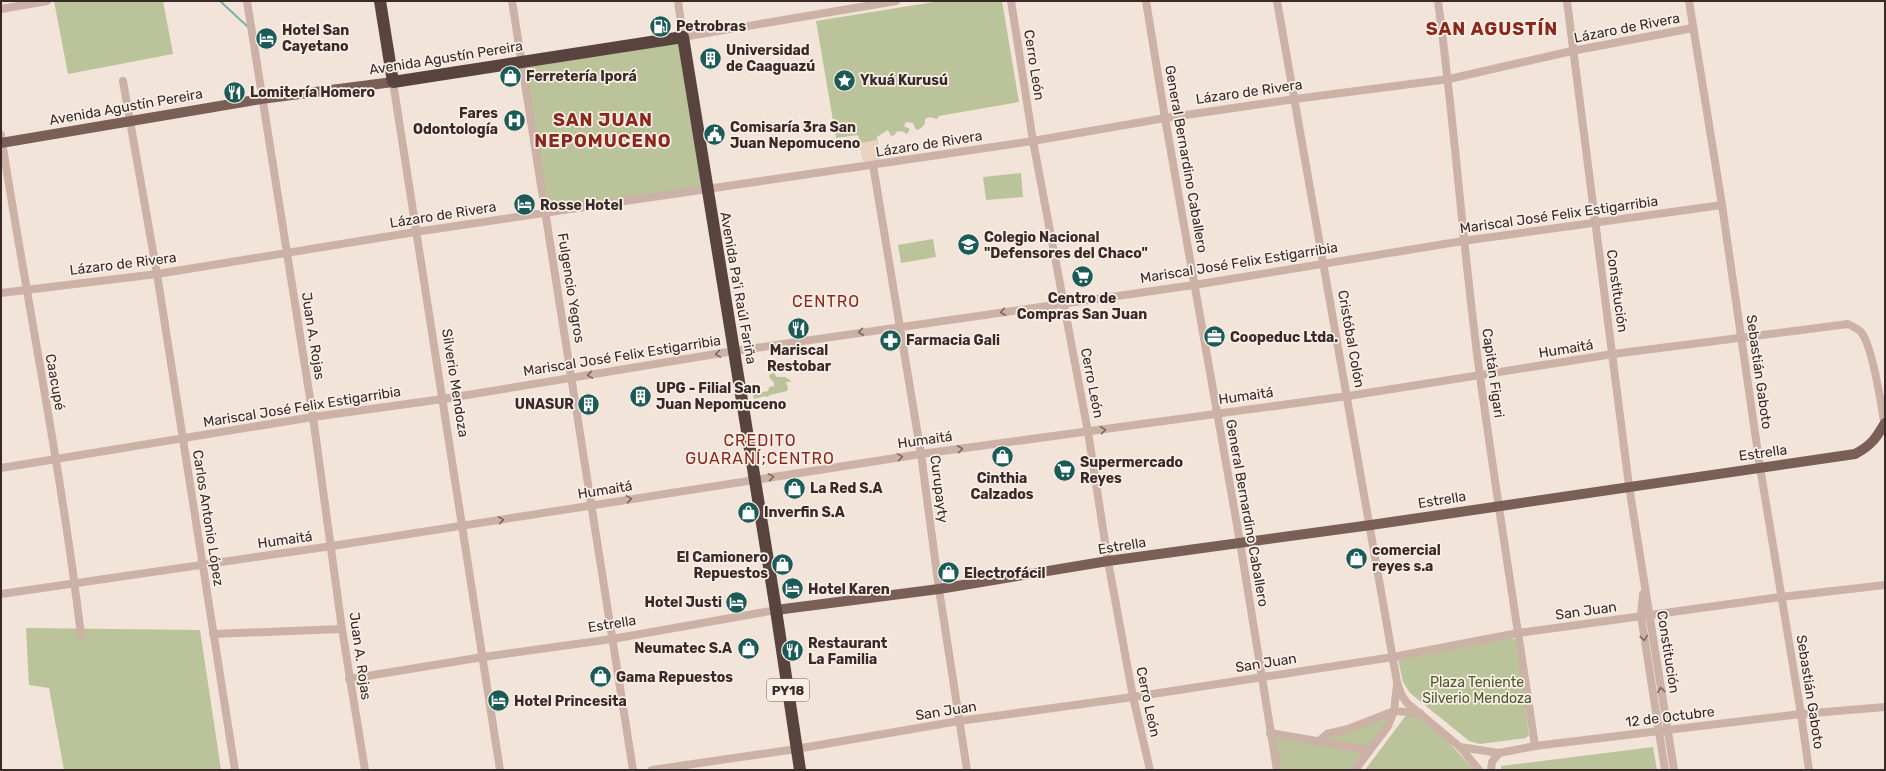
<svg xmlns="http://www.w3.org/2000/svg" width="1886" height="771" viewBox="0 0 1886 771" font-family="Rubik,sans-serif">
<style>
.green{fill:#bac39a}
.plaza{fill:#ecd3c1}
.water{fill:#78b1ac}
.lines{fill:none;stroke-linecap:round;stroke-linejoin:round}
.stream{stroke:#78b1ac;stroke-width:2}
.minor{stroke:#ccb2a6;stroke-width:8}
.major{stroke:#7a5f57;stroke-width:10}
.highway{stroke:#59433e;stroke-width:12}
.oneway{stroke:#7a6760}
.labels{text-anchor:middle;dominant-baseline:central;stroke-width:3.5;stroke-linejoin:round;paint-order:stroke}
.shield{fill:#faefe7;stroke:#726561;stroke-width:1}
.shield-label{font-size:13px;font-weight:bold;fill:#372a27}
.poi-label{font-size:14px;font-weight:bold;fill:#372a27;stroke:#faefe7;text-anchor:start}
.street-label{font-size:14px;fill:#372a27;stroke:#faefe7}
.park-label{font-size:14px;fill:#4c572a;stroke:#faefe7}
.quarter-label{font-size:16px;letter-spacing:1px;fill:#8a281c;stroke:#faefe7}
.district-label{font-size:18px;font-weight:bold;letter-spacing:1px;fill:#8a281c;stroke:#faefe7}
</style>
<rect width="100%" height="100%" fill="#f3e4da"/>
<g class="green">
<path d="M 54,1 L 163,1 L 173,54 L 68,74 Z"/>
<path d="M 940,1 L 1002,1 L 1019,102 L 939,116 L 937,119 L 930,117 L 925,119 L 925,124 L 920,129 L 916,130 L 913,123 L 906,122 L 904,126 L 910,129 L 907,134 L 902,131 L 896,132 L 895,135 L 891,136 L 888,130 L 877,137 L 880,159 L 863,161 L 858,135 L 836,138 L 816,21 Z"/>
<path d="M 681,39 L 706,190 L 547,211 L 524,62 Z"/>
<path d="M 1021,173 L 1023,197 L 986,200 L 983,177 Z"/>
<path d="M 933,239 L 936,257 L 901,263 L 898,245 Z"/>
<path d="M 774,373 L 777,377 L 785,377 L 790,380 L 791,382 L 786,382 L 788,388 L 787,391 L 770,395 L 767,397 L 765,396 L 754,399 L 753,394 L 768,391 L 769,387 L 774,386 L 774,383 L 769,377 L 770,374 Z"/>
<path d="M 26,628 L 200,630 L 221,770 L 64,770 L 49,688 L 29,685 Z"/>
<path d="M 1511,638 L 1516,640 L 1529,735 L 1526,738 L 1480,744 L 1469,741 L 1410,693 L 1403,682 L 1398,659 Z"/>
<path d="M 1394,711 L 1355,770 L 1277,770 L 1270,733 L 1319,741 Z"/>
<path d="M 1421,712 L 1474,770 L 1365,770 L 1407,714 Z"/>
<path d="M 1653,747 L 1657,770 L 1501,770 L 1501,766 Z"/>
</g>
<path class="plaza" d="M 877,140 L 880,159 L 863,161 L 860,143 Z"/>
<path class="water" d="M 842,72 L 855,79 L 854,81 L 845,88 L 836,81 Z"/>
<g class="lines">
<path class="stream" d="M 220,1 L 248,27"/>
<g class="minor">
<path d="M 247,1 L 313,417 L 342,629 L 365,770"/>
<path d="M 512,1 L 633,770"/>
<path d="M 678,1 L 683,37 L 896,1"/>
<path d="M 1011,1 L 1033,141 L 1088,432 L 1108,561 L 1133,697 L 1150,770"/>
<path d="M 1146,1 L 1165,118 L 1240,542 L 1277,770"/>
<path d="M 1277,1 L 1397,682 L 1401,694 L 1407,703 L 1460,747 L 1479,770"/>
<path d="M 1438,1 C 1455,126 1463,252 1480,376 C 1497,500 1517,623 1535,746"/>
<path d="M 1567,1 L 1629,486 L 1674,770"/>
<path d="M 1689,1 L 1722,205 L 1760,467 L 1801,714 L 1809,770"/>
<path d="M 1,9 L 47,1"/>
<path d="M 123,81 L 157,274 L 235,770"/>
<path d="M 393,82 L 500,770"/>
<path d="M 1,135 C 27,302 61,467 81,635"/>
<path d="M 873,165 L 921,454 L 939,589 L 967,770"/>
<path d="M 1,293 L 157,274 L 415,232 L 1033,141 L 1165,118 L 1295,99 L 1449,79 L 1572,51 L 1693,28"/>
<path d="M 1,468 L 313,417 L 443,399 L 734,351 L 1194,285 L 1463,241 L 1722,205"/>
<path d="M 1,594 L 332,546 L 921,454 L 1348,396 L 1613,354 L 1848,324 C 1852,326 1857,328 1861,332 C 1872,345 1882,408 1885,428"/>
<path d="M 1643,594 L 1641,616 L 1665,770"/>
<path d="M 213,634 L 342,629"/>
<path d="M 349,679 L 483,657 L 612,639 L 776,610"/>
<path d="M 1270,733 L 1369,750"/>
<path d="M 1319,741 L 1327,734 L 1348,729 L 1394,711 L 1420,713"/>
<path d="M 1460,747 L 1499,753 L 1535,746 L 1659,731 L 1801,714 L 1885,707"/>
<path d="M 652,770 L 796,749 L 959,721 L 1133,697 L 1393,657 L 1518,633 L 1781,597 L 1885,585"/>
<path d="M 1355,770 L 1388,726 L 1394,711 L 1397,685"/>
<path d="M 1491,770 L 1492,762 L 1499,753"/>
</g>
<g class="major">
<path d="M 1,143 L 261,99 L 393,82"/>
<path d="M 776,610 L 939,589 L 1108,561 L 1371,525 L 1855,454 C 1872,445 1876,438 1885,423"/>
</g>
<path class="highway" d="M 380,1 L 393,82 L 683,37 L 776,610 L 800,770"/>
</g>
<defs><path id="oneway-chevron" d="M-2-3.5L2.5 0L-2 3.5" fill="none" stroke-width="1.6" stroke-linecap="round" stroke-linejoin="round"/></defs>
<g class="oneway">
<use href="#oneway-chevron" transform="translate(1003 312) rotate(172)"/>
<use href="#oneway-chevron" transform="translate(861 332) rotate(172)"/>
<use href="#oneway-chevron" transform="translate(718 354) rotate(171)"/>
<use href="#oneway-chevron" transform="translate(590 375) rotate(171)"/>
<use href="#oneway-chevron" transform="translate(1103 430) rotate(-8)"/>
<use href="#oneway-chevron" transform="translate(960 449) rotate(-8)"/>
<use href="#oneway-chevron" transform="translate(900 457) rotate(-9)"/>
<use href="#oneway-chevron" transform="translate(771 477) rotate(-9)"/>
<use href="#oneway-chevron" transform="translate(629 499) rotate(-9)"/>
<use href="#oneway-chevron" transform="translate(501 520) rotate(-9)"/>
<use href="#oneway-chevron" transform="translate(1644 638) rotate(81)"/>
<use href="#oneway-chevron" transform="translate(1661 690) rotate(-99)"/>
</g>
<defs>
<symbol id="fuel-disc" viewBox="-11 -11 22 22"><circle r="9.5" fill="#1b5b57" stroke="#faefe7"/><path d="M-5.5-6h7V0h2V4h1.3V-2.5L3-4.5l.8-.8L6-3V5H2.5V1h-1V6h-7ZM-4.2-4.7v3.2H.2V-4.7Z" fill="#fff"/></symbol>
<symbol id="hotel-disc" viewBox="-11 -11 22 22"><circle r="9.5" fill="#1b5b57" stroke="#faefe7"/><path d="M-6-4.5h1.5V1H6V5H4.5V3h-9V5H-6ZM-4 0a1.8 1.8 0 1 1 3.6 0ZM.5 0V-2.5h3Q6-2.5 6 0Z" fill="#fff"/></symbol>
<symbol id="building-disc" viewBox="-11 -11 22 22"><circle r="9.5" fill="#1b5b57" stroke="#faefe7"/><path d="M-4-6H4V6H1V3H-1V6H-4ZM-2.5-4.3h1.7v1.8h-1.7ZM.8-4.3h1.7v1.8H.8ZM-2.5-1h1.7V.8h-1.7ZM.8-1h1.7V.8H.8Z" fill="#fff"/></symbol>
<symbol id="shop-disc" viewBox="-11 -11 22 22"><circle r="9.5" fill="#1b5b57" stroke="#faefe7"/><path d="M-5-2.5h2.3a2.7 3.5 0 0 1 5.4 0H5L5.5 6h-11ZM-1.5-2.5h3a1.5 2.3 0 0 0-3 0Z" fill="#fff"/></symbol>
<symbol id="sight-disc" viewBox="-11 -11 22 22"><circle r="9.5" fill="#1b5b57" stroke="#faefe7"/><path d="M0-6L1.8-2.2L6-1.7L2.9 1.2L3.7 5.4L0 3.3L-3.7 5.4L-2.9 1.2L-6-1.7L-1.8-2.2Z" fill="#fff"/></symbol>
<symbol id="restaurant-disc" viewBox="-11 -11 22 22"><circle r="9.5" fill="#1b5b57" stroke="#faefe7"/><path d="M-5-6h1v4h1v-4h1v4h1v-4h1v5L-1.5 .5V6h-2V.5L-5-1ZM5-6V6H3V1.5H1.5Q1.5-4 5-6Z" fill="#fff"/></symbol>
<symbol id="hospital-disc" viewBox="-11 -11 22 22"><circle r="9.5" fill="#1b5b57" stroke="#faefe7"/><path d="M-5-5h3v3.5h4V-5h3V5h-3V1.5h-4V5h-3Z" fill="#fff"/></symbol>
<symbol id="civic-disc" viewBox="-11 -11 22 22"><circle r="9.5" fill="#1b5b57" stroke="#faefe7"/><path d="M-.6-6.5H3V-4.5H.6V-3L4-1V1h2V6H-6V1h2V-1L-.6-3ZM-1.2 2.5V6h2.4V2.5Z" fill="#fff"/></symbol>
<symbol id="school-disc" viewBox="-11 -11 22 22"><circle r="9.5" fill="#1b5b57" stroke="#faefe7"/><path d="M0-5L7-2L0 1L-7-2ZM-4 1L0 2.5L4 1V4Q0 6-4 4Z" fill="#fff"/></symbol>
<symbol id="supermarket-disc" viewBox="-11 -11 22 22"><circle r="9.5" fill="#1b5b57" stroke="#faefe7"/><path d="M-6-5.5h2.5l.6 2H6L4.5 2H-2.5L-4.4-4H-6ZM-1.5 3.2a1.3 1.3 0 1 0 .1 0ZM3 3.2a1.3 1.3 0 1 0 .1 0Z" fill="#fff"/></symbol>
<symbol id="office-disc" viewBox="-11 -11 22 22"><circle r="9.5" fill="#1b5b57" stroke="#faefe7"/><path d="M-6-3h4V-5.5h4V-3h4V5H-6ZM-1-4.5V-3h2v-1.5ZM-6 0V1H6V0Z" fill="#fff"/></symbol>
<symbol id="pharmacy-disc" viewBox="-11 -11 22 22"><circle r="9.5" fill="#1b5b57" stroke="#faefe7"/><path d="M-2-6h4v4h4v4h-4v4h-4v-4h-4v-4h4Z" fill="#fff"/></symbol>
</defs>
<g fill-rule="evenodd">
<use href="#fuel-disc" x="648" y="14" width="25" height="25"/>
<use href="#hotel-disc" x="254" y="26" width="25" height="25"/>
<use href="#building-disc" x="698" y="46" width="25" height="25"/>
<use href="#shop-disc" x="498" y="64" width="25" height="25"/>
<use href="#sight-disc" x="832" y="68" width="25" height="25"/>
<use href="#restaurant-disc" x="222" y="80" width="25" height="25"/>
<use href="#hospital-disc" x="502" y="108" width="25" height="25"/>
<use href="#civic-disc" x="702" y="122" width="25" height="25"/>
<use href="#hotel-disc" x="512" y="192" width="25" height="25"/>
<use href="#school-disc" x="956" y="232" width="25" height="25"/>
<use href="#supermarket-disc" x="1070" y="264" width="25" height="25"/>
<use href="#restaurant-disc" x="786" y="316" width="25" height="25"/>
<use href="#office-disc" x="1202" y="324" width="25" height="25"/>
<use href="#pharmacy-disc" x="878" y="328" width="25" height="25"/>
<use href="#building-disc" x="628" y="384" width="25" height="25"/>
<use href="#building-disc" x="576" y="392" width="25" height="25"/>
<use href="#shop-disc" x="990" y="444" width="25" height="25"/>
<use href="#supermarket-disc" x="1052" y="458" width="25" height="25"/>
<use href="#shop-disc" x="782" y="476" width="25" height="25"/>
<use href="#shop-disc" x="736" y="500" width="25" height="25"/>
<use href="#shop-disc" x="1344" y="546" width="25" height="25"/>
<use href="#shop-disc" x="770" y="552" width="25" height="25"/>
<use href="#shop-disc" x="936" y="560" width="25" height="25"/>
<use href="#hotel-disc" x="780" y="576" width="25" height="25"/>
<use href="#hotel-disc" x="724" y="590" width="25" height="25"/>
<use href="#shop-disc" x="736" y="636" width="25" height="25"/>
<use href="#restaurant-disc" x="780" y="638" width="25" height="25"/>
<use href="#shop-disc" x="588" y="664" width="25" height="25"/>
<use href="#hotel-disc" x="486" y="688" width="25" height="25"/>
</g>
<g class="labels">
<rect class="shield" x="767" y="679" width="42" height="22" rx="3"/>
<g class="shield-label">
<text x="788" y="690">PY18</text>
</g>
<g class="poi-label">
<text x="676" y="26">Petrobras</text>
<text x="282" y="30">Hotel San<tspan x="282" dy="16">Cayetano</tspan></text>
<text x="726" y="50">Universidad<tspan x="726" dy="16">de Caaguazú</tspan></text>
<text x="526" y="76">Ferretería Iporá</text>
<text x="860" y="80">Ykuá Kurusú</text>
<text x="250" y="92">Lomitería Homero</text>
<text x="498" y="113" text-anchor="end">Fares<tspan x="498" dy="16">Odontología</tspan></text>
<text x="730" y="127">Comisaría 3ra San<tspan x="730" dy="16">Juan Nepomuceno</tspan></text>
<text x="540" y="205">Rosse Hotel</text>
<text x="984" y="237">Colegio Nacional<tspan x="984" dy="16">"Defensores del Chaco"</tspan></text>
<text x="1082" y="298" text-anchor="middle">Centro de<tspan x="1082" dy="16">Compras San Juan</tspan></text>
<text x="1230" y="337">Coopeduc Ltda.</text>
<text x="906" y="340">Farmacia Gali</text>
<text x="799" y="350" text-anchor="middle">Mariscal<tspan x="799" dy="16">Restobar</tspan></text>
<text x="656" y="388">UPG - Filial San<tspan x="656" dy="16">Juan Nepomuceno</tspan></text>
<text x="574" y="404" text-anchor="end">UNASUR</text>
<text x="1080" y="462">Supermercado<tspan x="1080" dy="16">Reyes</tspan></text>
<text x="1002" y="478" text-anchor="middle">Cinthia<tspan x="1002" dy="16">Calzados</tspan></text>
<text x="810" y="488">La Red S.A</text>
<text x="764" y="512">Inverfin S.A</text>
<text x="1372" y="550">comercial<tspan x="1372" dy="16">reyes s.a</tspan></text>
<text x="768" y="557" text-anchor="end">El Camionero<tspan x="768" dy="16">Repuestos</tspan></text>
<text x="964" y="573">Electrofácil</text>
<text x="808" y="589">Hotel Karen</text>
<text x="722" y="602" text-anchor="end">Hotel Justi</text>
<text x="808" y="643">Restaurant<tspan x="808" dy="16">La Familia</tspan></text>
<text x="732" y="648" text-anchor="end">Neumatec S.A</text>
<text x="616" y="677">Gama Repuestos</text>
<text x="514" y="701">Hotel Princesita</text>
</g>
<g class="street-label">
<text transform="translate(1627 28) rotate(-11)">Lázaro de Rivera</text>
<text transform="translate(446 58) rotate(-9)">Avenida Agustín Pereira</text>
<text transform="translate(1034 65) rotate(81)">Cerro León</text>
<text transform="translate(1249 92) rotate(-8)">Lázaro de Rivera</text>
<text transform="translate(126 107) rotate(-10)">Avenida Agustín Pereira</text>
<text transform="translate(929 144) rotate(-9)">Lázaro de Rivera</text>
<text transform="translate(1186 159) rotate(80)">General Bernardino Caballero</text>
<text transform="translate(443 215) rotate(-9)">Lázaro de Rivera</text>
<text transform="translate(1559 215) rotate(-8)">Mariscal José Felix Estigarribia</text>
<text transform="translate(1239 263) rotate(-9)">Mariscal José Felix Estigarribia</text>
<text transform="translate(123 264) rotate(-7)">Lázaro de Rivera</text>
<text transform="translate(571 288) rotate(81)">Fulgencio Yegros</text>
<text transform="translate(738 288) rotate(80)">Avenida Pa'i Raúl Fariña</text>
<text transform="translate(1617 291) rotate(82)">Constitución</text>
<text transform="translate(313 336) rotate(81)">Juan A. Rojas</text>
<text transform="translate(1351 339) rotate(80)">Cristóbal Colón</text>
<text transform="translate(1566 349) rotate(-9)">Humaitá</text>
<text transform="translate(622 356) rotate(-9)">Mariscal José Felix Estigarribia</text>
<text transform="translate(1759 372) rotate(82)">Sebastián Gaboto</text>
<text transform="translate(1493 373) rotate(82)">Capitán Figari</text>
<text transform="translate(55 382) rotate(80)">Caacupé</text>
<text transform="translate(455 383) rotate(81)">Silverio Mendoza</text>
<text transform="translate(1092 383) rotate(79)">Cerro León</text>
<text transform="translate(1246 396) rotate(-8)">Humaitá</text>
<text transform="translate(302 407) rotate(-9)">Mariscal José Felix Estigarribia</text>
<text transform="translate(925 440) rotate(-8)">Humaitá</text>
<text transform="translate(1763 453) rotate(-8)">Estrella</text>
<text transform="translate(939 489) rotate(83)">Curupayty</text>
<text transform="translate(605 490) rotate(-9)">Humaitá</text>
<text transform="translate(1442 500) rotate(-9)">Estrella</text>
<text transform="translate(1247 513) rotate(80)">General Bernardino Caballero</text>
<text transform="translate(208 518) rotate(81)">Carlos Antonio López</text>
<text transform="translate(285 540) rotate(-8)">Humaitá</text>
<text transform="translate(1122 546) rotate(-9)">Estrella</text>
<text transform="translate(1586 611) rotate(-8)">San Juan</text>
<text transform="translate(612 624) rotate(-9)">Estrella</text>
<text transform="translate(1668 652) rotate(81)">Constitución</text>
<text transform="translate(360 656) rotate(82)">Juan A. Rojas</text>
<text transform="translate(1266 663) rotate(-9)">San Juan</text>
<text transform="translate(1810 692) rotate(81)">Sebastián Gaboto</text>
<text transform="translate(1148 702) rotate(78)">Cerro León</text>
<text transform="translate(946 711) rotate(-9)">San Juan</text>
<text transform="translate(1670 717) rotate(-7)">12 de Octubre</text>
</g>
<g class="park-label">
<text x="1477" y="682">Plaza Teniente<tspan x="1477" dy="16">Silverio Mendoza</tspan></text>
</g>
<g class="quarter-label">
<text x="826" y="301">CENTRO</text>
<text x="760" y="440">CREDITO<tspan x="760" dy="18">GUARANÍ;CENTRO</tspan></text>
</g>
<g class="district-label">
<text x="1492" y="29">SAN AGUSTÍN</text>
<text x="603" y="120">SAN JUAN<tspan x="603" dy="21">NEPOMUCENO</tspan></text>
</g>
</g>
<rect width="1886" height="771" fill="none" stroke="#372a27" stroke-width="4"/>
</svg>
